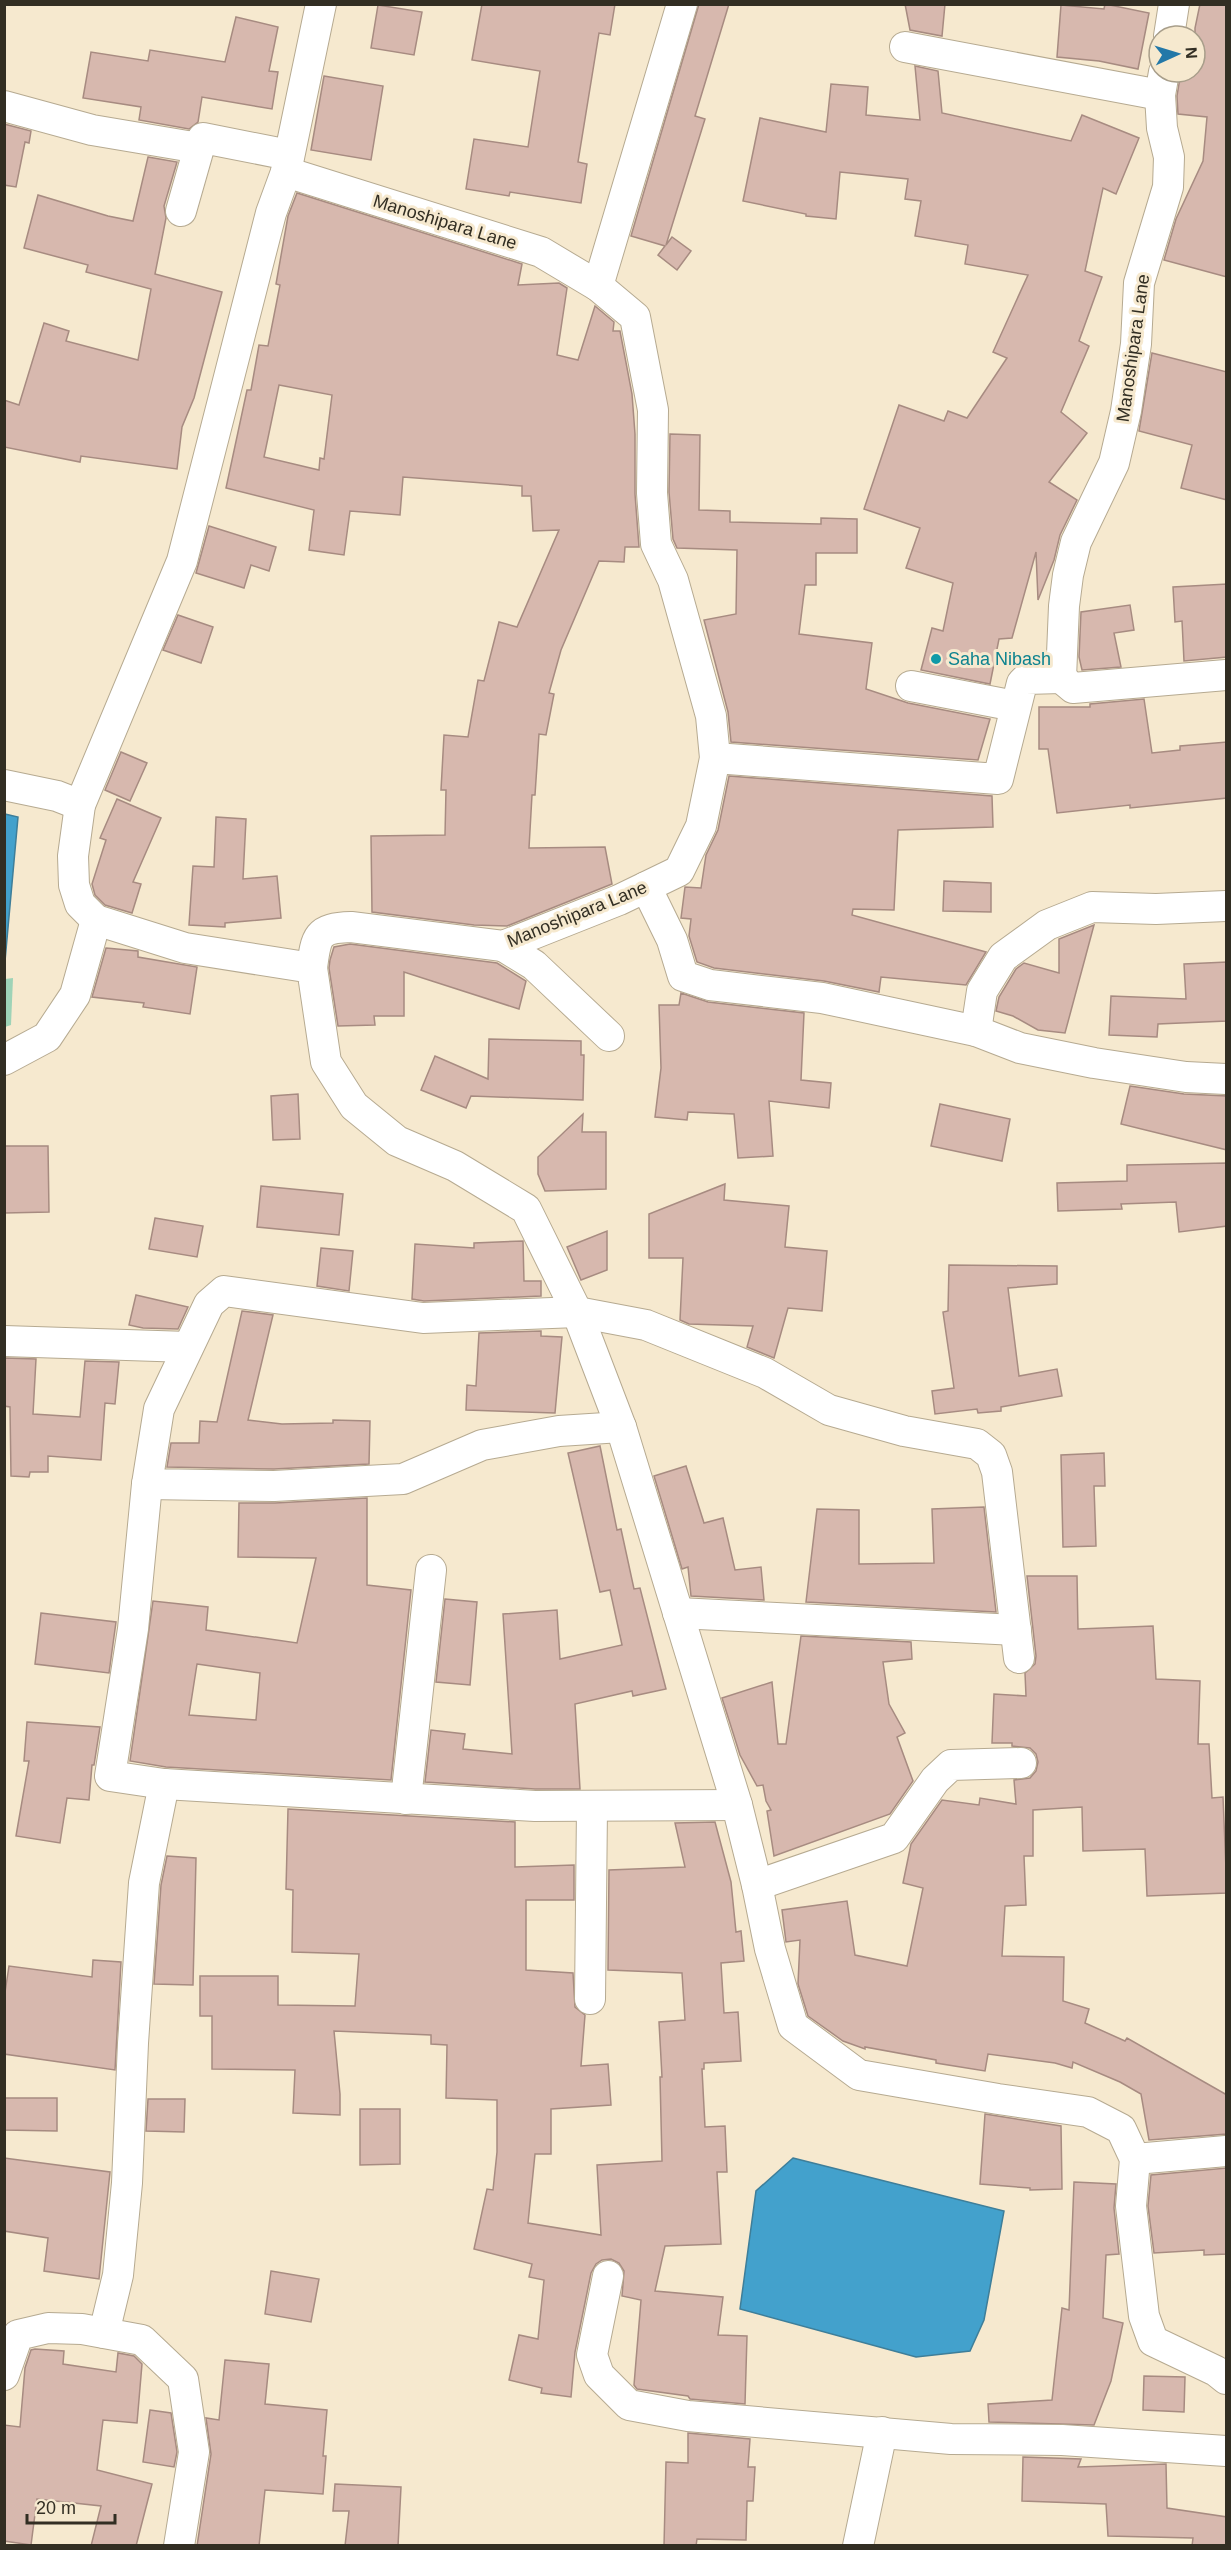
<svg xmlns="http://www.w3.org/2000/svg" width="1231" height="2550" viewBox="0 0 1231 2550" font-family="Arial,sans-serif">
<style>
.green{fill:#9ed3b7}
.water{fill:#43a1cc;stroke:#3e7e99;stroke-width:1.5}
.building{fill:#d7b8ae;stroke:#a78b81;stroke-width:1.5;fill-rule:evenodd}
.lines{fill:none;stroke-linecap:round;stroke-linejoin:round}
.minor-casing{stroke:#b6aa91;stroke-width:32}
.minor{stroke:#fff;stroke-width:30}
.culture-dot{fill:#0f9aa8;stroke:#f6e9cf;stroke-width:2}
.labels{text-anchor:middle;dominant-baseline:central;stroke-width:6;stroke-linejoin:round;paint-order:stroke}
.street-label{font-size:18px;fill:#322e23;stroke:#f6e9cf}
.culture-label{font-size:18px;fill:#0d838f;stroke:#f6e9cf;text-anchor:start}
</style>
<rect width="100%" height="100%" fill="#f6e9cf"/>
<path class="green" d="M 13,978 L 11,1025 L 5,1027 L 5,979 Z"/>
<g class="water">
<path d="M 5,814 L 18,817 L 5,961 L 4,814 Z"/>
<path d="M 793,2158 L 1004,2211 L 984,2320 L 970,2351 L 916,2357 L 740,2309 L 756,2191 Z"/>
</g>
<g class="building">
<path d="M 482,4 L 615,4 L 610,35 L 599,33 L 578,162 L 587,164 L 581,203 L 510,192 L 509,196 L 466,189 L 474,139 L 528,147 L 540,71 L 472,60 Z"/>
<path d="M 699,4 L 729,4 L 695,116 L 705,119 L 666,245 L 672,237 L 691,251 L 677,270 L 658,255 L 665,246 L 631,236 Z"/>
<path d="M 905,4 L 945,4 L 942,36 L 910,30 Z"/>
<path d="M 1105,4 L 1149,13 L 1138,69 L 1099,61 L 1057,57 L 1061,5 L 1104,9 Z"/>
<path d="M 1200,4 L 1227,4 L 1227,277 L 1164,260 L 1176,219 L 1203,161 L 1207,117 L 1178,114 L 1177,96 L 1181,72 L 1195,72 L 1195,28 Z"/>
<path d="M 378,5 L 422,12 L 414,55 L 371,48 Z"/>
<path d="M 236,17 L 278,27 L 269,71 L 278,72 L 272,109 L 202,97 L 198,122 L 189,129 L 139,120 L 141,107 L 83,98 L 91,52 L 148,61 L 150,50 L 225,62 Z"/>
<path d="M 915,66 L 938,71 L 942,113 L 1071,141 L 1082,115 L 1139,138 L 1116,194 L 1103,188 L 1085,271 L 1102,277 L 1079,341 L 1089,346 L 1061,412 L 1087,433 L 1049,482 L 1077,500 L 1060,535 L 1054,560 L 1038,600 L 1036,552 L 1012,638 L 999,639 L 990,684 L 921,670 L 932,628 L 943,631 L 953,583 L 906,568 L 920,528 L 864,509 L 899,405 L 944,421 L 948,411 L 967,418 L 1007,358 L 993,352 L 1028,275 L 965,264 L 968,245 L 915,236 L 921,201 L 905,199 L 908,179 L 840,172 L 836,219 L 806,216 L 806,214 L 743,201 L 760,118 L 826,132 L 831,84 L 868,87 L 866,115 L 920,120 Z"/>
<path d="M 324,76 L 383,86 L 371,160 L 311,150 Z"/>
<path d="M 4,124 L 31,131 L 29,143 L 25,142 L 16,187 L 4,185 Z"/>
<path d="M 148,157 L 177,162 L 164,206 L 166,218 L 155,274 L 222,292 L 194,398 L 182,427 L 177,469 L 81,456 L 80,462 L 4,447 L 4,400 L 19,405 L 44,323 L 69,331 L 66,341 L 138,360 L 151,289 L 86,272 L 88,265 L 24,248 L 38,195 L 108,216 L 133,221 Z"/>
<path d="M 297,193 L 522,264 L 518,285 L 559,283 L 567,288 L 557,355 L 578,360 L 595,306 L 614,322 L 613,331 L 620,331 L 632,394 L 635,434 L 635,494 L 639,547 L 625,547 L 624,562 L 599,561 L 561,650 L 549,693 L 554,694 L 546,735 L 539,734 L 535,795 L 532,795 L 529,848 L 605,847 L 612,884 L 507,926 L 474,925 L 372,912 L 371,836 L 445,835 L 446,790 L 441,790 L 444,735 L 468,737 L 478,680 L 484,681 L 499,622 L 517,627 L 559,530 L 533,531 L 531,496 L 522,496 L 522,486 L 403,477 L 400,515 L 350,511 L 344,555 L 309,550 L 314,510 L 226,488 L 247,390 L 251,390 L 259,345 L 268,346 L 280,285 L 276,284 L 288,216 ZM 279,385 L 332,395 L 324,459 L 320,458 L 319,470 L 264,457 Z"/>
<path d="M 1152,353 L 1227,372 L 1227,500 L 1181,488 L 1192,445 L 1139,431 Z"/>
<path d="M 670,434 L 700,435 L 699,510 L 730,511 L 730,522 L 821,524 L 821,518 L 857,519 L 857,553 L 816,553 L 816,585 L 805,585 L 799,634 L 872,643 L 866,689 L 908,703 L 990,719 L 978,760 L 731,742 L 728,712 L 704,620 L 736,614 L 737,550 L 677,548 L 673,539 L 669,492 Z"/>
<path d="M 209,526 L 276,547 L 269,571 L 251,565 L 244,588 L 196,573 Z"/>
<path d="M 1227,584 L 1227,657 L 1184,661 L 1182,621 L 1175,622 L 1173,587 Z"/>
<path d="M 1130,605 L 1134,630 L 1114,633 L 1121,667 L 1082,670 L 1079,657 L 1081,612 Z"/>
<path d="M 178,615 L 213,627 L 201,663 L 163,650 Z"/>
<path d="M 1144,699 L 1152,753 L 1180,750 L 1180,746 L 1227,742 L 1227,798 L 1130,808 L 1130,805 L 1057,813 L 1048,749 L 1039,749 L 1039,707 L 1090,707 L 1090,704 Z"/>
<path d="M 121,752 L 147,763 L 130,801 L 105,790 Z"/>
<path d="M 729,776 L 992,796 L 993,827 L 898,830 L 894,910 L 853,909 L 852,915 L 986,952 L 966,985 L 881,977 L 879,992 L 824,981 L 714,968 L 697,962 L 689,936 L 691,919 L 681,918 L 685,887 L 701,888 L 706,855 L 718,830 Z"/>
<path d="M 117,799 L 161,818 L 133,882 L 141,884 L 132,913 L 105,905 L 95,895 L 92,884 L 106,840 L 100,838 Z"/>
<path d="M 216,817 L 246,819 L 243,879 L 277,876 L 281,918 L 225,923 L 225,927 L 189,925 L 193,866 L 214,867 Z"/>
<path d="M 944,881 L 991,883 L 991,912 L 943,911 Z"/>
<path d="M 1094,925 L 1065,1033 L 1038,1030 L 1013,1016 L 996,1011 L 999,997 L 1016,969 L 1024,963 L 1059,973 L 1059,939 Z"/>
<path d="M 350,944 L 497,963 L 526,981 L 519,1009 L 404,972 L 404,1016 L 374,1016 L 375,1025 L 338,1026 L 329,968 L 330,960 L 334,947 Z"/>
<path d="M 106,948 L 138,951 L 138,957 L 197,967 L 190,1014 L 143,1007 L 144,1003 L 92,997 Z"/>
<path d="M 1227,962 L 1227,1021 L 1158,1024 L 1157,1037 L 1109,1035 L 1111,996 L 1186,999 L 1184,964 Z"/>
<path d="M 681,993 L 708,1002 L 804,1013 L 801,1080 L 831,1083 L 829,1108 L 769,1101 L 773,1156 L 738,1158 L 734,1114 L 688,1112 L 687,1120 L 655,1117 L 661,1068 L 659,1005 L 679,1005 Z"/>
<path d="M 489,1039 L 581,1041 L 581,1055 L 584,1055 L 583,1100 L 471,1096 L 466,1108 L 421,1090 L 435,1056 L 488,1079 Z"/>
<path d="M 1130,1086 L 1184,1094 L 1227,1096 L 1227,1150 L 1121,1124 Z"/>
<path d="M 298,1094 L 300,1139 L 273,1140 L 271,1096 Z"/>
<path d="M 940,1104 L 1010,1119 L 1002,1161 L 931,1146 Z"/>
<path d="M 583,1114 L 582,1132 L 606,1132 L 606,1189 L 545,1191 L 538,1174 L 538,1157 Z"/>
<path d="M 4,1146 L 48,1146 L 49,1212 L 5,1213 Z"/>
<path d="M 1227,1163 L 1227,1226 L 1179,1232 L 1176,1202 L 1121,1204 L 1122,1209 L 1058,1211 L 1057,1183 L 1127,1181 L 1127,1165 Z"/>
<path d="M 725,1184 L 724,1200 L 789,1206 L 785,1247 L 827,1251 L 822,1311 L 788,1308 L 774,1358 L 747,1347 L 753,1326 L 689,1324 L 680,1320 L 683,1258 L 649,1258 L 649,1214 Z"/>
<path d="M 261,1186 L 343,1194 L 339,1235 L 257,1227 Z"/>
<path d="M 155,1218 L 203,1226 L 197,1257 L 149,1249 Z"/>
<path d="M 607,1231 L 607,1270 L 581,1280 L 567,1247 Z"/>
<path d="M 523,1241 L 524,1281 L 541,1281 L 541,1296 L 424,1301 L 412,1299 L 415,1244 L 474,1248 L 474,1243 Z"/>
<path d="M 321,1248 L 353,1251 L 349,1291 L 317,1286 Z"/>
<path d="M 949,1265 L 1057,1266 L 1057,1284 L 1008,1288 L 1019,1376 L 1057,1369 L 1062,1396 L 1001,1407 L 1001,1411 L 978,1413 L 977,1409 L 935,1414 L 932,1391 L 954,1388 L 943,1312 L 948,1311 Z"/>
<path d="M 136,1295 L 188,1307 L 178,1329 L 143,1328 L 129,1325 Z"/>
<path d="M 242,1311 L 273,1315 L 248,1420 L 282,1424 L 333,1423 L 333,1420 L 370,1421 L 369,1464 L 274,1469 L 167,1467 L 171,1443 L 199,1443 L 200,1421 L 217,1422 Z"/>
<path d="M 541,1331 L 541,1336 L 562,1337 L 555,1413 L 466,1410 L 467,1385 L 476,1386 L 479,1333 Z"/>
<path d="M 4,1358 L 36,1359 L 33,1414 L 80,1417 L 85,1361 L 119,1362 L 115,1404 L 105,1403 L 101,1460 L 48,1456 L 48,1472 L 30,1472 L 29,1477 L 11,1476 L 10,1407 L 4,1406 Z"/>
<path d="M 600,1446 L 617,1530 L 621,1529 L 634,1589 L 640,1588 L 666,1689 L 633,1696 L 632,1691 L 575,1704 L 580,1789 L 535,1789 L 425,1782 L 431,1730 L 465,1734 L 463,1749 L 512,1754 L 503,1614 L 557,1610 L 560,1659 L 622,1645 L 610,1590 L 600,1592 L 568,1453 Z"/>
<path d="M 1104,1453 L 1105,1486 L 1094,1486 L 1096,1546 L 1063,1547 L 1061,1455 Z"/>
<path d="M 686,1466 L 704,1523 L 723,1518 L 735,1570 L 761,1567 L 764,1600 L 691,1596 L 688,1567 L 682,1569 L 654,1476 Z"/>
<path d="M 367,1498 L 367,1585 L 411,1590 L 391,1780 L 166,1767 L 130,1761 L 153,1601 L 208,1607 L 206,1630 L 297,1643 L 316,1558 L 238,1557 L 239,1503 L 275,1503 ZM 197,1664 L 260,1673 L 256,1720 L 189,1715 Z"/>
<path d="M 984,1507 L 996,1612 L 806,1602 L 817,1509 L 859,1510 L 859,1564 L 934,1563 L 932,1509 Z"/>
<path d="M 1027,1576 L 1077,1576 L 1078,1629 L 1153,1626 L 1156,1679 L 1200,1681 L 1198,1744 L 1209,1744 L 1212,1798 L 1223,1797 L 1227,1893 L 1147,1896 L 1145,1849 L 1083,1851 L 1082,1807 L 1033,1810 L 1033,1856 L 1024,1856 L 1026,1905 L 1005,1906 L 1002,1956 L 1064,1957 L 1063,2001 L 1089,2009 L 1085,2023 L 1125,2041 L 1127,2038 L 1227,2095 L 1227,2134 L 1149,2140 L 1141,2094 L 1120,2082 L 1073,2062 L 1072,2068 L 1055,2063 L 988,2054 L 985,2071 L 936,2063 L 936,2060 L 865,2047 L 865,2049 L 843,2041 L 808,2016 L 798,1984 L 800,1940 L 786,1942 L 782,1910 L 847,1901 L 855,1955 L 907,1966 L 923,1888 L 903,1883 L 911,1844 L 942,1800 L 979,1805 L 980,1798 L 1016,1804 L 1014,1780 L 1030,1778 L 1036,1771 L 1038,1762 L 1036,1754 L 1030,1748 L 1012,1746 L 1012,1743 L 992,1743 L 994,1694 L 1026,1696 L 1025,1673 L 1035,1664 L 1036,1656 Z"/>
<path d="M 445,1599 L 477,1602 L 470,1685 L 436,1682 Z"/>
<path d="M 41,1613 L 116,1622 L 109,1673 L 35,1664 Z"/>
<path d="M 801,1636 L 911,1642 L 912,1659 L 883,1662 L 889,1704 L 905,1733 L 897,1737 L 913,1781 L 890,1814 L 774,1856 L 767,1811 L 771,1810 L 766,1801 L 763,1785 L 757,1786 L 740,1755 L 722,1698 L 772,1682 L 778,1744 L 786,1744 Z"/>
<path d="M 27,1722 L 100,1727 L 94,1765 L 92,1765 L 89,1800 L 67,1798 L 60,1843 L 16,1836 L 29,1761 L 24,1761 Z"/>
<path d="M 288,1809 L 515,1822 L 515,1867 L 574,1865 L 574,1900 L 526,1900 L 526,1970 L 573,1973 L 575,2007 L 585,2015 L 581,2066 L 608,2064 L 611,2105 L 551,2109 L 551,2154 L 535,2154 L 528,2223 L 601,2235 L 597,2165 L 662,2161 L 660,2077 L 662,2077 L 659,2022 L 685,2020 L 682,1973 L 608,1970 L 609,1870 L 685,1867 L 675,1823 L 715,1822 L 731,1882 L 736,1932 L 741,1931 L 744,1961 L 721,1963 L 724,2013 L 738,2012 L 741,2061 L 704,2063 L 704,2069 L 702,2069 L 705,2127 L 725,2126 L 727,2172 L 717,2172 L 721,2244 L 665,2246 L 655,2291 L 723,2297 L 718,2335 L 747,2336 L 745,2404 L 690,2399 L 688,2396 L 637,2389 L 634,2385 L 641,2300 L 622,2296 L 624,2271 L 619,2263 L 611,2259 L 602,2260 L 596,2264 L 591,2273 L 575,2352 L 571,2397 L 541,2393 L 542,2388 L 509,2380 L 519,2335 L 538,2339 L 544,2280 L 529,2277 L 532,2264 L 474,2249 L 487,2189 L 493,2190 L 497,2152 L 497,2100 L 446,2098 L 447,2045 L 431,2044 L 431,2035 L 334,2031 L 340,2094 L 340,2115 L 293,2113 L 295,2070 L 212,2069 L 212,2016 L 200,2016 L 200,1976 L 278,1976 L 278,2005 L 355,2006 L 359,1954 L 292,1952 L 293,1890 L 286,1889 Z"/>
<path d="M 167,1856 L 196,1858 L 193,1985 L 154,1984 L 161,1885 Z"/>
<path d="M 93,1960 L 121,1962 L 115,2070 L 4,2054 L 4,1999 L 9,1966 L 92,1977 Z"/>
<path d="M 4,2098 L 57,2098 L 57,2131 L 4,2130 Z"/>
<path d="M 148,2099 L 185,2099 L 184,2132 L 146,2131 Z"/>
<path d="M 360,2109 L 400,2109 L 400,2164 L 360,2165 Z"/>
<path d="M 985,2114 L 1061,2126 L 1062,2189 L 1030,2190 L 1030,2188 L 980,2184 Z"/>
<path d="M 4,2158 L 110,2172 L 99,2279 L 44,2271 L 48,2238 L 4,2231 Z"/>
<path d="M 1227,2168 L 1227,2254 L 1204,2255 L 1204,2250 L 1154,2253 L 1148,2206 L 1151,2175 Z"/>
<path d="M 1074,2182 L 1116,2184 L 1114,2208 L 1119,2254 L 1106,2255 L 1103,2318 L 1123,2323 L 1111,2381 L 1094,2425 L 989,2422 L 988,2404 L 1052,2400 L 1062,2308 L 1069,2310 Z"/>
<path d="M 271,2271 L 319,2279 L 311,2322 L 265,2314 Z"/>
<path d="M 35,2349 L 64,2351 L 63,2364 L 116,2372 L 118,2353 L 134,2356 L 142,2364 L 137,2423 L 103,2420 L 97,2470 L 152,2484 L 136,2546 L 91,2546 L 101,2506 L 37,2499 L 31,2545 L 4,2541 L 4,2425 L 20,2427 L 25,2368 L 31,2350 Z"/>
<path d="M 225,2360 L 269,2364 L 265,2404 L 327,2410 L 323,2456 L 326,2456 L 323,2494 L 265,2490 L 259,2546 L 197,2546 L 211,2454 L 206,2418 L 219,2420 Z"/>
<path d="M 1144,2376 L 1185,2377 L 1184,2412 L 1143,2410 Z"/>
<path d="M 150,2410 L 171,2413 L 177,2452 L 174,2467 L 143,2462 Z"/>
<path d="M 688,2433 L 750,2439 L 748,2467 L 755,2467 L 753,2501 L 747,2501 L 746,2540 L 697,2539 L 696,2546 L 664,2546 L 666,2462 L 688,2463 Z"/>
<path d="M 1023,2457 L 1081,2459 L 1078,2467 L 1166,2464 L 1167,2508 L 1227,2517 L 1227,2546 L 1192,2546 L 1193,2538 L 1108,2536 L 1106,2504 L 1022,2501 Z"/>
<path d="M 335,2484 L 401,2487 L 398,2546 L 345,2546 L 349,2511 L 333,2511 Z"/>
</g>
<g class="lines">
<defs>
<g id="minor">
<path d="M 321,4 L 286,172 L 271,213 L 182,561 L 80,805 L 73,856 L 74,885 L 80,904 L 96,920 L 185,948 L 312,968 L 326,1062 L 354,1106 L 397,1141 L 455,1166 L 526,1209 L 577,1312 L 621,1427 L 737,1805 L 757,1885 L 770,1949 L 793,2026 L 859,2075 L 998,2099 L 1088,2112 L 1121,2129 L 1135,2159 L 1131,2206 L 1144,2316 L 1153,2341 L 1216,2371 L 1226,2379"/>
<path d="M 1169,36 L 1174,4"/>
<path d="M 905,47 L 1160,95"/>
<path d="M 4,106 L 92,130 L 199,148 L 203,138 L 289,155"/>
<path d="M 286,172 L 541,252 L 598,286 L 635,317 L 653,410 L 652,493 L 656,544 L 673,580 L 711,716 L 715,758 L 701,826 L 679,871 L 619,900 L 503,946 L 351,927 C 317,928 316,936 312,968"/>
<path d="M 181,211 L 199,148"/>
<path d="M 598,286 L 682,4"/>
<path d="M 1061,678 L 1064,606 L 1068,575 L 1076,542 L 1114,463 L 1126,411 L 1136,344 L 1139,283 L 1168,187 L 1169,157 L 1162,128 L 1160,95 L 1164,72"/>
<path d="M 1061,678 L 1073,688 L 1226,675"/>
<path d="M 911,686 L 1015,706"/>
<path d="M 715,758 L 998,779 L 1022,683 L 1026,679 L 1061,678"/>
<path d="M 4,785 L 57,796 L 80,805"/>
<path d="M 646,887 L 672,940 L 683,976 L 710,985 L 822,998 L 976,1031 L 982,991 L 1003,957 L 1047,925 L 1092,907 L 1156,909 L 1226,906"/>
<path d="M 503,946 L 534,965 L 609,1036"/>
<path d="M 976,1031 L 1020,1048 L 1094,1063 L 1186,1077 L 1226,1079"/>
<path d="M 4,1060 L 47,1037 L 75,995 L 96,920"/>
<path d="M 4,1341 L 188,1347"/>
<path d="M 621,1427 L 559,1431 L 482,1445 L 403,1479 L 274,1486 L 147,1484 L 159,1409 L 209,1304 L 224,1291 L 423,1318 L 577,1312 L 646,1325 L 765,1373 L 829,1410 L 904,1431 L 977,1444 L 991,1455 L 997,1472 L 1019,1658"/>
<path d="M 147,1484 L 133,1629 L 110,1776 L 164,1784 L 535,1806 L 737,1805"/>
<path d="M 678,1613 L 1016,1630"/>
<path d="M 406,1799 L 431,1570"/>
<path d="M 757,1885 L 894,1838 L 935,1780 L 951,1765 L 1021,1763"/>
<path d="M 590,1999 L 592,1807"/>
<path d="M 1135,2159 L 1226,2151"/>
<path d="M 608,2276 L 592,2355 L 599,2375 L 629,2405 L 688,2416 L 951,2439 L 1062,2440 L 1226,2451"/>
<path d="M 104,2333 L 118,2275 L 127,2183 L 133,2043 L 144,1883 L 164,1784"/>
<path d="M 4,2375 L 18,2335 L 48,2328 L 82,2329 L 142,2340 L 183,2379 L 194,2452 L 179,2546"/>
<path d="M 858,2546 L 882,2432"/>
</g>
</defs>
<use href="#minor" class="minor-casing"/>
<use href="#minor" class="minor"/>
</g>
<circle class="culture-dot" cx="936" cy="659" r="6"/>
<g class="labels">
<g class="street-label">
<text transform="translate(445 222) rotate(17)">Manoshipara Lane</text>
<text transform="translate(1133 348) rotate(-82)">Manoshipara Lane</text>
<text transform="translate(577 914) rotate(-22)">Manoshipara Lane</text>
</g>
<g class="culture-label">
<text x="948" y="659">Saha Nibash</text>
</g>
</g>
<rect width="1231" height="2550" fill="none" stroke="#322e23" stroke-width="12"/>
<g transform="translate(1177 54) rotate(86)"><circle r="28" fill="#f6e9cf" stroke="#a89e8a" stroke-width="1.5"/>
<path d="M0-4.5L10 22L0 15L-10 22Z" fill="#2378a8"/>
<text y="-9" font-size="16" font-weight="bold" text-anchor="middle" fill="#322e23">N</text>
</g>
<path d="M27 2514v9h88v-9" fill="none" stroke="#322e23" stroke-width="3"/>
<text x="36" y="2514" font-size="18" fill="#322e23" stroke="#f6e9cf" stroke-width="4.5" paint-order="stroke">20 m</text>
</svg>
